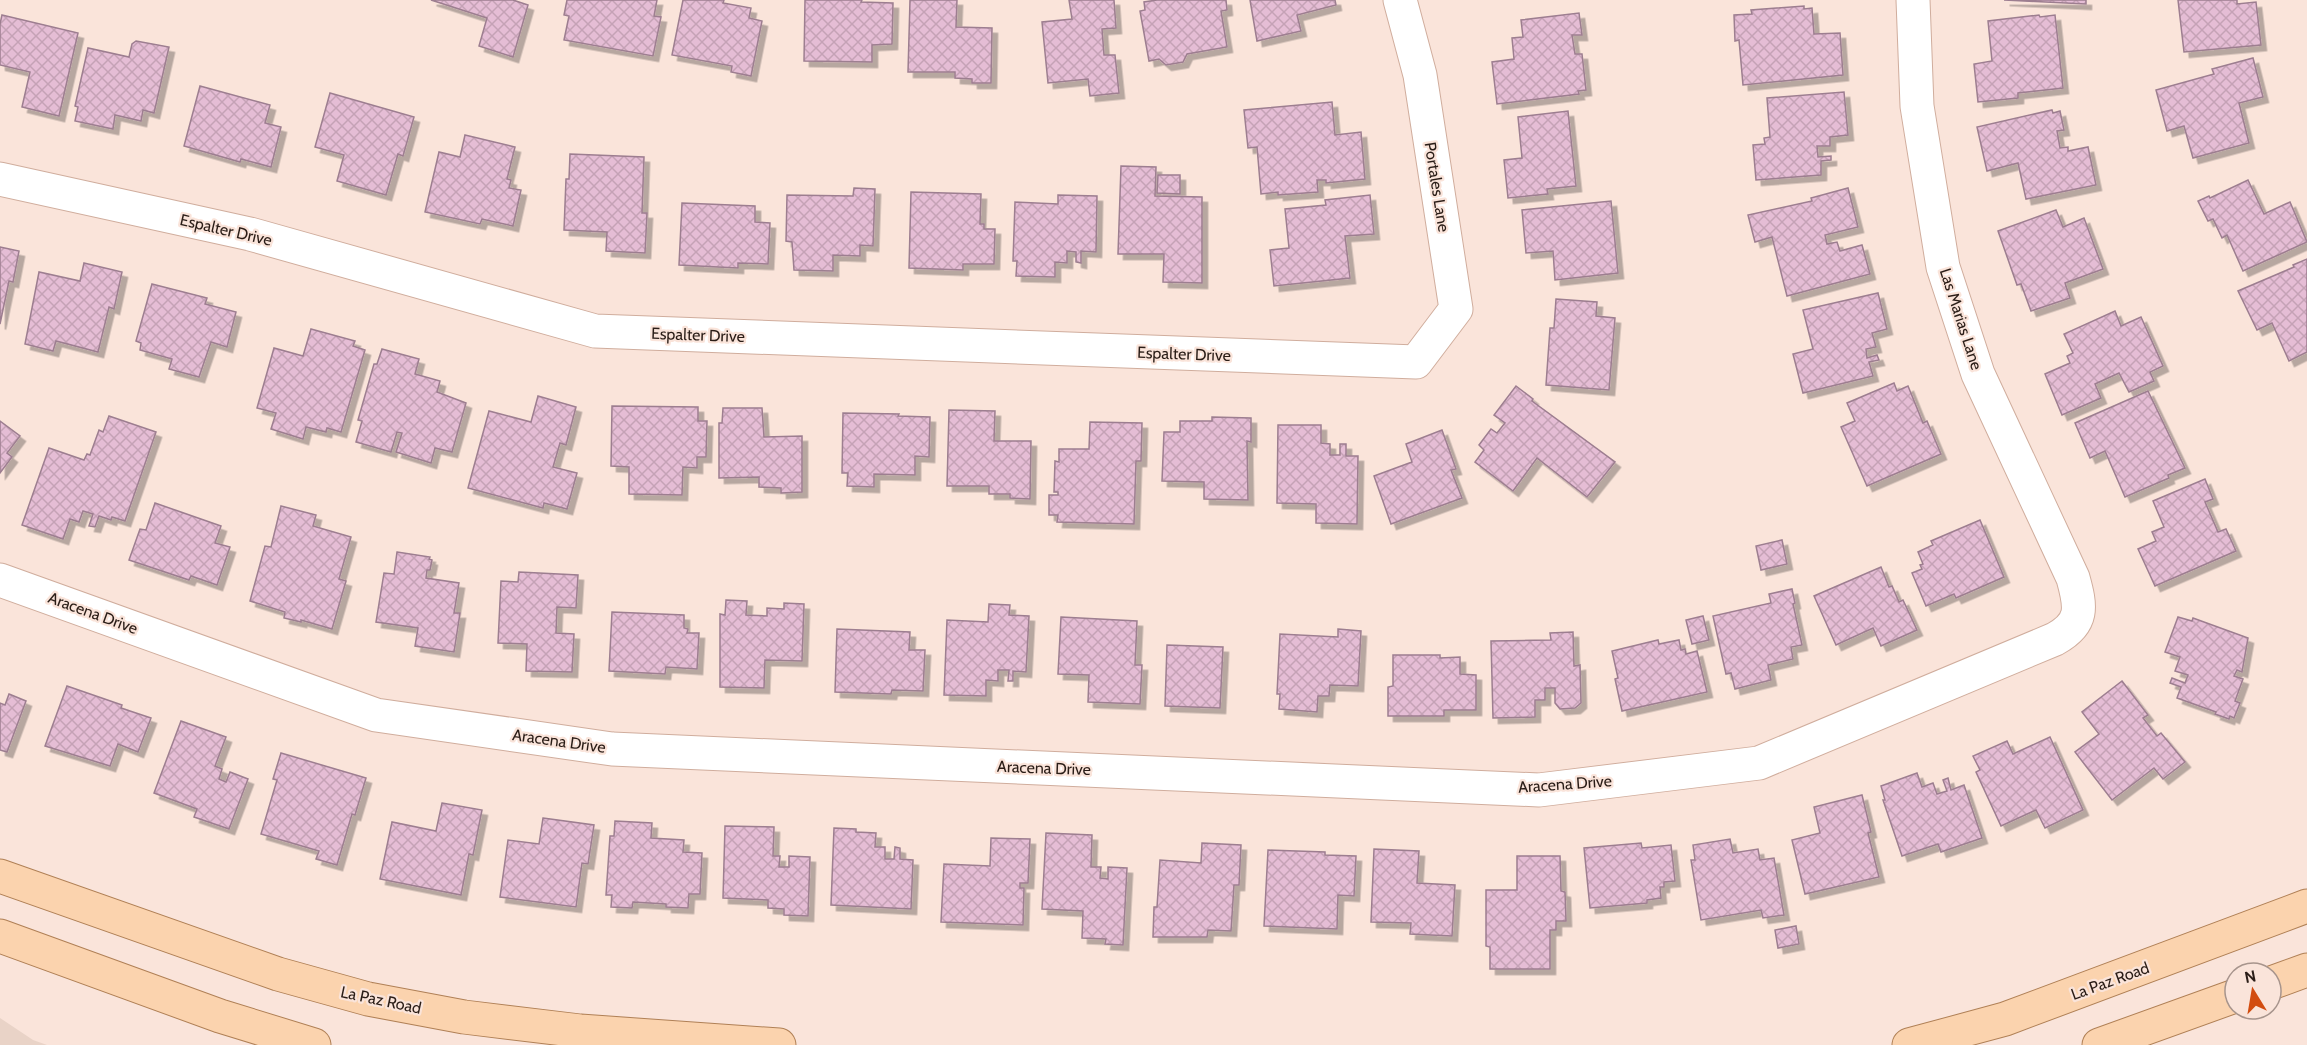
<svg xmlns="http://www.w3.org/2000/svg" width="2307" height="1045" viewBox="0 0 2307 1045" font-family="Cabin,sans-serif">
<style>
.education{fill:#e9d3c7}
.building{fill:url(#building-cross-hatch);stroke:#9d7e90;stroke-width:1.5;filter:url(#shadow)}
.lines{fill:none;stroke-linecap:round;stroke-linejoin:round}
.minor-casing{stroke:#d0ad9d;stroke-width:35}
.major-casing{stroke:#b08056;stroke-width:35}
.minor{stroke:#fff;stroke-width:33}
.major{stroke:#fbd3ae;stroke-width:33}
.labels{text-anchor:middle;dominant-baseline:central;stroke-width:4.5;stroke-linejoin:round;paint-order:stroke}
.street-label{font-size:16px;fill:#2a1d17;stroke:#fae4da}
</style>
<defs>
<pattern id="building-cross-hatch" width="8" height="8" patternUnits="userSpaceOnUse" patternTransform="scale(1.5)"><rect width="8" height="8" fill="#e5bdd5"/><path d="M0 0l8 8M0 8l8-8" fill="none" stroke="#c5a2b6"/></pattern>
<filter id="shadow"><feDropShadow dx="5.5" dy="5.5" stdDeviation="0" flood-color="#0004"/></filter>
</defs>
<rect width="100%" height="100%" fill="#fae4da"/>
<path class="education" d="M 0,1018 L 33,1040 L 47,1045 L 0,1045 Z"/>
<g class="building">
<path d="M 431,0 L 513,0 L 528,5 L 513,57 L 479,46 L 487,18 Z"/>
<path d="M 567,0 L 657,0 L 654,16 L 661,17 L 653,56 L 564,40 L 569,16 L 564,15 Z"/>
<path d="M 683,0 L 724,0 L 723,3 L 751,8 L 749,18 L 762,21 L 751,76 L 731,72 L 732,66 L 672,55 Z"/>
<path d="M 805,0 L 862,0 L 861,2 L 893,3 L 892,44 L 872,45 L 872,62 L 804,61 Z"/>
<path d="M 910,0 L 957,0 L 956,27 L 992,28 L 991,83 L 972,83 L 972,79 L 955,78 L 955,72 L 908,72 Z"/>
<path d="M 1069,0 L 1114,0 L 1116,28 L 1102,29 L 1104,55 L 1115,55 L 1119,93 L 1090,96 L 1088,79 L 1048,83 L 1042,22 L 1072,19 Z"/>
<path d="M 1157,0 L 1226,0 L 1227,10 L 1221,11 L 1227,47 L 1187,54 L 1183,62 L 1166,65 L 1159,59 L 1149,61 L 1140,11 L 1145,10 L 1144,2 Z"/>
<path d="M 1250,0 L 1335,0 L 1336,5 L 1297,15 L 1301,31 L 1257,41 Z"/>
<path d="M 2004,0 L 2086,0 L 2086,4 Z"/>
<path d="M 2178,0 L 2237,0 L 2237,4 L 2256,2 L 2261,45 L 2184,52 Z"/>
<path d="M 1804,6 L 1804,9 L 1812,8 L 1814,34 L 1840,33 L 1843,75 L 1743,85 L 1739,40 L 1735,41 L 1734,15 L 1752,14 L 1751,10 Z"/>
<path d="M 1579,13 L 1582,35 L 1572,35 L 1575,54 L 1582,54 L 1586,90 L 1578,91 L 1579,94 L 1497,104 L 1492,62 L 1514,59 L 1512,38 L 1523,37 L 1521,20 Z"/>
<path d="M 2,15 L 78,33 L 59,116 L 22,107 L 30,72 L 0,65 L 0,24 Z"/>
<path d="M 2039,15 L 2040,17 L 2055,15 L 2063,88 L 2018,93 L 2018,98 L 1978,102 L 1974,64 L 1992,61 L 1988,21 Z"/>
<path d="M 136,41 L 169,47 L 154,113 L 143,110 L 141,121 L 115,115 L 113,129 L 75,121 L 78,107 L 75,106 L 88,48 L 129,57 L 132,44 Z"/>
<path d="M 2253,58 L 2263,97 L 2239,103 L 2249,143 L 2193,158 L 2184,126 L 2167,131 L 2156,90 L 2214,74 L 2212,69 Z"/>
<path d="M 200,86 L 270,105 L 265,123 L 281,127 L 271,167 L 241,159 L 240,162 L 184,146 Z"/>
<path d="M 1844,92 L 1848,135 L 1830,137 L 1830,146 L 1817,146 L 1818,157 L 1831,156 L 1831,160 L 1821,161 L 1821,175 L 1756,180 L 1753,145 L 1765,144 L 1764,138 L 1770,137 L 1767,98 Z"/>
<path d="M 330,93 L 414,117 L 403,156 L 398,154 L 386,195 L 337,181 L 344,155 L 315,147 Z"/>
<path d="M 1332,102 L 1335,135 L 1361,132 L 1365,179 L 1326,183 L 1326,180 L 1317,180 L 1318,192 L 1278,195 L 1278,192 L 1261,194 L 1257,147 L 1248,148 L 1244,110 Z"/>
<path d="M 2052,110 L 2053,113 L 2060,111 L 2064,130 L 2057,131 L 2060,148 L 2068,147 L 2068,151 L 2088,147 L 2096,185 L 2026,199 L 2018,163 L 1987,171 L 1977,127 Z"/>
<path d="M 1568,111 L 1576,186 L 1547,189 L 1548,194 L 1508,198 L 1504,160 L 1522,158 L 1518,117 Z"/>
<path d="M 465,135 L 515,147 L 507,179 L 511,180 L 509,188 L 521,190 L 513,226 L 482,219 L 480,224 L 425,212 L 439,152 L 460,157 Z"/>
<path d="M 570,154 L 644,157 L 642,213 L 647,213 L 645,253 L 606,251 L 607,232 L 564,230 L 566,179 L 569,179 Z"/>
<path d="M 1121,166 L 1156,167 L 1155,196 L 1202,197 L 1202,283 L 1163,282 L 1164,254 L 1118,254 Z"/>
<path d="M 1158,175 L 1180,175 L 1180,194 L 1157,193 Z"/>
<path d="M 2248,180 L 2264,214 L 2290,202 L 2307,242 L 2243,271 L 2227,235 L 2222,238 L 2213,219 L 2208,221 L 2198,201 L 2209,196 L 2210,198 Z"/>
<path d="M 854,188 L 875,189 L 873,246 L 860,245 L 860,256 L 833,255 L 833,271 L 794,270 L 792,242 L 786,241 L 787,195 L 853,196 Z"/>
<path d="M 1848,188 L 1858,227 L 1825,235 L 1827,244 L 1837,242 L 1840,251 L 1862,245 L 1870,274 L 1787,296 L 1772,237 L 1755,242 L 1748,215 L 1812,201 L 1811,198 Z"/>
<path d="M 911,192 L 981,194 L 980,224 L 984,224 L 984,229 L 995,229 L 994,264 L 963,264 L 963,270 L 909,268 Z"/>
<path d="M 1058,195 L 1097,196 L 1096,252 L 1081,251 L 1081,263 L 1076,262 L 1076,252 L 1067,251 L 1067,263 L 1055,262 L 1055,277 L 1016,276 L 1017,261 L 1013,261 L 1015,202 L 1058,204 Z"/>
<path d="M 1370,195 L 1374,234 L 1345,236 L 1350,278 L 1274,286 L 1270,250 L 1289,248 L 1285,209 L 1326,205 L 1325,200 Z"/>
<path d="M 1611,201 L 1618,273 L 1555,280 L 1553,251 L 1526,253 L 1522,210 Z"/>
<path d="M 682,203 L 755,206 L 755,222 L 770,223 L 768,264 L 738,263 L 738,268 L 679,265 Z"/>
<path d="M 2056,210 L 2063,227 L 2084,218 L 2103,269 L 2065,283 L 2070,298 L 2031,311 L 2021,284 L 2017,285 L 1998,231 Z"/>
<path d="M 0,247 L 19,251 L 13,282 L 9,281 L 0,324 Z"/>
<path d="M 2307,259 L 2307,352 L 2289,361 L 2272,323 L 2257,330 L 2238,291 L 2294,267 L 2293,265 Z"/>
<path d="M 84,263 L 122,272 L 114,309 L 109,307 L 98,352 L 56,341 L 53,351 L 25,344 L 39,272 L 80,281 Z"/>
<path d="M 152,284 L 207,298 L 205,304 L 236,312 L 227,347 L 211,342 L 199,377 L 169,369 L 172,359 L 140,350 L 141,343 L 136,341 Z"/>
<path d="M 1878,293 L 1887,329 L 1872,333 L 1876,347 L 1866,349 L 1867,358 L 1877,355 L 1879,360 L 1869,362 L 1873,376 L 1803,393 L 1793,354 L 1813,349 L 1803,310 Z"/>
<path d="M 1556,299 L 1597,302 L 1596,316 L 1615,318 L 1609,390 L 1546,385 L 1550,328 L 1554,328 Z"/>
<path d="M 2115,311 L 2121,326 L 2141,317 L 2163,366 L 2150,372 L 2154,381 L 2129,392 L 2119,373 L 2095,384 L 2101,398 L 2062,415 L 2045,374 L 2070,363 L 2067,356 L 2073,353 L 2064,334 Z"/>
<path d="M 311,329 L 355,341 L 353,346 L 365,350 L 341,432 L 327,428 L 326,432 L 306,427 L 303,439 L 271,429 L 276,413 L 257,408 L 274,348 L 303,356 Z"/>
<path d="M 382,349 L 419,359 L 415,374 L 440,381 L 437,392 L 466,403 L 452,452 L 435,448 L 431,463 L 396,452 L 402,433 L 397,432 L 391,452 L 356,442 L 362,421 L 358,420 L 374,364 L 377,364 Z"/>
<path d="M 1894,383 L 1897,391 L 1908,386 L 1923,423 L 1927,421 L 1941,454 L 1867,486 L 1841,427 L 1855,421 L 1847,403 Z"/>
<path d="M 1516,386 L 1533,399 L 1532,401 L 1615,462 L 1587,497 L 1537,458 L 1513,491 L 1475,462 L 1484,450 L 1479,445 L 1491,429 L 1497,433 L 1505,423 L 1494,415 Z"/>
<path d="M 2148,391 L 2185,468 L 2168,475 L 2169,478 L 2125,497 L 2105,451 L 2090,458 L 2075,423 Z"/>
<path d="M 538,396 L 576,407 L 566,445 L 560,443 L 553,467 L 577,473 L 567,509 L 544,503 L 543,508 L 468,488 L 489,411 L 531,422 Z"/>
<path d="M 612,406 L 698,407 L 698,421 L 707,421 L 706,457 L 697,457 L 697,468 L 683,467 L 682,495 L 629,494 L 629,467 L 611,466 Z"/>
<path d="M 723,408 L 762,408 L 764,437 L 802,436 L 802,492 L 781,493 L 781,488 L 759,487 L 759,477 L 719,478 L 719,423 L 722,423 Z"/>
<path d="M 949,410 L 995,411 L 994,441 L 1031,441 L 1030,499 L 1010,498 L 1010,494 L 989,494 L 989,486 L 947,486 Z"/>
<path d="M 843,413 L 899,414 L 898,416 L 930,417 L 929,457 L 915,456 L 915,475 L 874,474 L 874,487 L 847,486 L 848,473 L 842,473 Z"/>
<path d="M 109,416 L 156,432 L 125,521 L 112,517 L 111,520 L 99,516 L 95,527 L 89,526 L 93,514 L 83,511 L 79,522 L 70,519 L 63,539 L 22,525 L 49,448 L 84,460 L 87,454 L 90,455 L 99,430 L 103,432 Z"/>
<path d="M 1212,417 L 1251,418 L 1251,442 L 1247,441 L 1248,500 L 1204,499 L 1204,482 L 1162,481 L 1164,432 L 1180,432 L 1180,421 L 1212,421 Z"/>
<path d="M 0,421 L 20,436 L 7,453 L 12,457 L 0,473 Z"/>
<path d="M 1090,422 L 1142,423 L 1141,461 L 1136,461 L 1134,524 L 1057,522 L 1058,515 L 1049,515 L 1049,495 L 1058,495 L 1058,492 L 1054,492 L 1055,461 L 1059,462 L 1059,449 L 1089,449 Z"/>
<path d="M 1278,425 L 1321,425 L 1321,443 L 1330,444 L 1330,455 L 1340,455 L 1340,444 L 1346,444 L 1346,456 L 1358,456 L 1357,524 L 1316,523 L 1316,504 L 1277,503 Z"/>
<path d="M 1442,430 L 1456,469 L 1451,470 L 1462,498 L 1391,524 L 1374,476 L 1412,462 L 1406,444 Z"/>
<path d="M 2205,479 L 2213,499 L 2205,502 L 2218,532 L 2226,529 L 2236,551 L 2155,586 L 2138,549 L 2156,541 L 2152,532 L 2164,527 L 2153,501 Z"/>
<path d="M 155,503 L 221,526 L 215,543 L 230,547 L 217,585 L 191,576 L 189,580 L 129,560 L 140,529 L 146,530 Z"/>
<path d="M 281,506 L 316,515 L 313,526 L 351,537 L 339,579 L 346,581 L 332,629 L 301,620 L 301,622 L 284,618 L 285,612 L 250,601 L 265,546 L 271,547 Z"/>
<path d="M 1980,520 L 2004,577 L 1956,598 L 1954,594 L 1926,606 L 1912,573 L 1922,569 L 1920,565 L 1923,564 L 1918,552 L 1933,545 L 1931,541 Z"/>
<path d="M 1782,540 L 1787,564 L 1761,570 L 1756,546 Z"/>
<path d="M 397,552 L 430,557 L 429,559 L 432,560 L 430,570 L 427,570 L 426,578 L 459,583 L 454,613 L 460,613 L 454,652 L 415,646 L 418,628 L 376,622 L 384,573 L 394,574 Z"/>
<path d="M 1881,567 L 1889,587 L 1892,586 L 1899,602 L 1903,600 L 1917,630 L 1881,646 L 1873,628 L 1836,645 L 1814,596 Z"/>
<path d="M 519,572 L 578,575 L 576,608 L 557,607 L 556,633 L 574,634 L 572,672 L 526,671 L 527,644 L 498,643 L 501,581 L 518,582 Z"/>
<path d="M 1792,589 L 1795,603 L 1793,604 L 1802,645 L 1791,647 L 1793,659 L 1768,665 L 1771,680 L 1735,689 L 1731,673 L 1726,674 L 1713,616 L 1771,603 L 1769,594 Z"/>
<path d="M 726,600 L 747,601 L 746,615 L 767,616 L 767,608 L 784,609 L 784,603 L 804,604 L 802,661 L 765,660 L 764,688 L 720,687 L 720,614 L 725,615 Z"/>
<path d="M 989,604 L 1010,605 L 1009,615 L 1029,616 L 1026,672 L 1013,671 L 1013,681 L 1008,681 L 1009,670 L 998,670 L 998,681 L 986,680 L 986,696 L 944,695 L 947,620 L 988,622 Z"/>
<path d="M 612,612 L 684,615 L 684,628 L 688,629 L 687,633 L 699,633 L 697,669 L 666,667 L 665,674 L 609,671 Z"/>
<path d="M 1703,616 L 1709,640 L 1692,644 L 1686,620 Z"/>
<path d="M 1061,617 L 1137,621 L 1135,665 L 1142,665 L 1140,704 L 1088,702 L 1089,675 L 1058,674 Z"/>
<path d="M 2178,617 L 2192,621 L 2193,618 L 2248,638 L 2242,672 L 2237,670 L 2234,676 L 2243,679 L 2235,701 L 2240,703 L 2234,718 L 2230,716 L 2229,719 L 2215,714 L 2216,712 L 2177,698 L 2181,687 L 2170,683 L 2172,678 L 2185,683 L 2188,675 L 2175,671 L 2180,657 L 2165,652 Z"/>
<path d="M 837,629 L 910,632 L 909,650 L 925,650 L 923,691 L 892,690 L 891,694 L 835,692 Z"/>
<path d="M 1338,629 L 1361,631 L 1358,686 L 1330,685 L 1329,696 L 1318,696 L 1317,712 L 1279,709 L 1280,694 L 1277,694 L 1280,634 L 1338,637 Z"/>
<path d="M 1573,632 L 1574,666 L 1580,665 L 1581,703 L 1575,708 L 1560,709 L 1555,703 L 1555,688 L 1545,688 L 1545,700 L 1535,700 L 1535,717 L 1493,718 L 1491,641 L 1551,640 L 1550,633 Z"/>
<path d="M 1658,640 L 1659,644 L 1679,640 L 1681,650 L 1685,649 L 1686,654 L 1697,651 L 1707,692 L 1622,711 L 1615,679 L 1618,678 L 1612,651 Z"/>
<path d="M 1167,645 L 1223,647 L 1220,708 L 1165,706 Z"/>
<path d="M 1393,655 L 1440,655 L 1440,658 L 1460,657 L 1460,674 L 1476,675 L 1476,710 L 1444,710 L 1444,716 L 1388,716 L 1388,687 L 1393,686 Z"/>
<path d="M 2122,681 L 2148,715 L 2143,718 L 2157,736 L 2161,733 L 2185,762 L 2163,779 L 2154,768 L 2112,800 L 2075,752 L 2099,734 L 2082,712 Z"/>
<path d="M 67,686 L 122,705 L 121,708 L 151,718 L 138,752 L 118,744 L 110,766 L 45,746 Z"/>
<path d="M 9,694 L 26,701 L 7,752 L 0,750 L 0,703 L 5,705 Z"/>
<path d="M 181,721 L 226,737 L 215,766 L 222,769 L 219,779 L 226,782 L 230,772 L 248,779 L 229,829 L 194,817 L 197,809 L 154,793 Z"/>
<path d="M 2050,737 L 2083,810 L 2045,828 L 2036,810 L 2001,826 L 1976,772 L 1980,770 L 1973,756 L 2007,741 L 2013,754 Z"/>
<path d="M 281,753 L 366,778 L 355,815 L 352,814 L 337,865 L 316,859 L 319,851 L 261,834 L 277,780 L 273,779 Z"/>
<path d="M 1917,773 L 1922,787 L 1933,783 L 1937,794 L 1947,791 L 1943,780 L 1948,778 L 1951,790 L 1964,785 L 1982,838 L 1941,852 L 1938,844 L 1902,856 L 1883,800 L 1885,800 L 1881,786 Z"/>
<path d="M 1862,795 L 1871,832 L 1868,833 L 1879,877 L 1805,894 L 1792,840 L 1820,833 L 1814,807 Z"/>
<path d="M 442,803 L 482,810 L 473,855 L 469,854 L 461,895 L 380,879 L 392,822 L 436,831 Z"/>
<path d="M 543,818 L 594,825 L 588,864 L 582,863 L 576,907 L 500,897 L 508,840 L 539,844 Z"/>
<path d="M 615,821 L 652,823 L 651,838 L 684,840 L 683,852 L 702,853 L 700,894 L 689,894 L 688,908 L 666,907 L 666,904 L 633,902 L 632,908 L 611,907 L 612,895 L 606,895 L 610,836 L 614,836 Z"/>
<path d="M 725,826 L 774,827 L 773,856 L 780,856 L 779,867 L 789,867 L 789,856 L 810,857 L 808,916 L 784,915 L 784,909 L 768,908 L 768,900 L 723,898 Z"/>
<path d="M 834,828 L 856,829 L 856,832 L 876,833 L 875,847 L 885,847 L 885,859 L 894,859 L 895,847 L 900,848 L 900,859 L 913,860 L 911,909 L 831,905 Z"/>
<path d="M 1046,833 L 1092,835 L 1091,867 L 1101,867 L 1100,878 L 1108,879 L 1108,867 L 1127,868 L 1123,945 L 1105,944 L 1106,939 L 1082,938 L 1083,911 L 1042,909 Z"/>
<path d="M 991,838 L 1030,839 L 1028,883 L 1020,883 L 1020,888 L 1024,888 L 1023,925 L 941,922 L 944,864 L 990,866 Z"/>
<path d="M 1730,839 L 1733,853 L 1758,849 L 1760,860 L 1774,858 L 1784,915 L 1763,918 L 1761,910 L 1701,920 L 1691,860 L 1695,860 L 1693,845 Z"/>
<path d="M 1202,843 L 1241,845 L 1239,885 L 1234,885 L 1231,931 L 1208,930 L 1207,937 L 1153,937 L 1154,907 L 1157,907 L 1160,860 L 1201,863 Z"/>
<path d="M 1641,843 L 1642,848 L 1671,845 L 1675,881 L 1664,882 L 1664,887 L 1660,887 L 1661,898 L 1647,900 L 1647,903 L 1590,908 L 1584,848 Z"/>
<path d="M 1374,849 L 1419,851 L 1417,883 L 1455,885 L 1452,936 L 1410,934 L 1411,923 L 1371,922 Z"/>
<path d="M 1268,850 L 1325,852 L 1325,855 L 1356,856 L 1354,896 L 1338,895 L 1337,929 L 1264,926 Z"/>
<path d="M 1517,856 L 1560,856 L 1561,891 L 1565,892 L 1566,921 L 1556,921 L 1556,930 L 1550,930 L 1550,969 L 1490,969 L 1490,947 L 1486,946 L 1486,890 L 1517,890 Z"/>
<path d="M 1796,926 L 1799,944 L 1778,948 L 1775,930 Z"/>
</g>
<g class="lines">
<defs>
<g id="minor">
<path d="M 0,179 L 250,234 L 595,331 L 1416,362 L 1456,309 L 1420,75 L 1400,0"/>
<path d="M 0,580 L 376,715 L 612,749 L 1539,790 L 1759,763 L 2055,639 C 2084,623 2081,607 2073,578 L 1978,374 L 1943,267 L 1917,106 L 1913,0"/>
</g>
<g id="major">
<path d="M 0,876 L 278,974 L 368,999 L 464,1017 L 580,1031 L 779,1045"/>
<path d="M 0,936 L 220,1016 L 314,1045"/>
<path d="M 2271,983 L 2307,970"/>
<path d="M 1909,1045 L 2005,1019 L 2307,906"/>
<path d="M 2099,1045 L 2235,996"/>
</g>
</defs>
<use href="#minor" class="minor-casing"/>
<use href="#major" class="major-casing"/>
<use href="#minor" class="minor"/>
<use href="#major" class="major"/>
</g>
<g class="labels">
<g class="street-label">
<text transform="translate(1437 187) rotate(81)">Portales Lane</text>
<text transform="translate(226 230) rotate(13)">Espalter Drive</text>
<text transform="translate(1961 319) rotate(72)">Las Marias Lane</text>
<text transform="translate(698 335) rotate(2)">Espalter Drive</text>
<text transform="translate(1184 354) rotate(2)">Espalter Drive</text>
<text transform="translate(93 613) rotate(20)">Aracena Drive</text>
<text transform="translate(559 741) rotate(8)">Aracena Drive</text>
<text transform="translate(1044 768) rotate(2)">Aracena Drive</text>
<text transform="translate(1565 784) rotate(-4)">Aracena Drive</text>
<text transform="translate(2110 981) rotate(-20)">La Paz Road</text>
<text transform="translate(381 1000) rotate(12)">La Paz Road</text>
</g>
</g>
<g transform="translate(2253 991) rotate(349)"><circle r="28" fill="#fae4da" stroke="#a7948c" stroke-width="1.5"/>
<path d="M0-4.5L10 22L0 15L-10 22Z" fill="#d24c0f"/>
<text y="-9" font-size="16" font-weight="bold" text-anchor="middle" fill="#2a1d17">N</text>
</g>
</svg>
